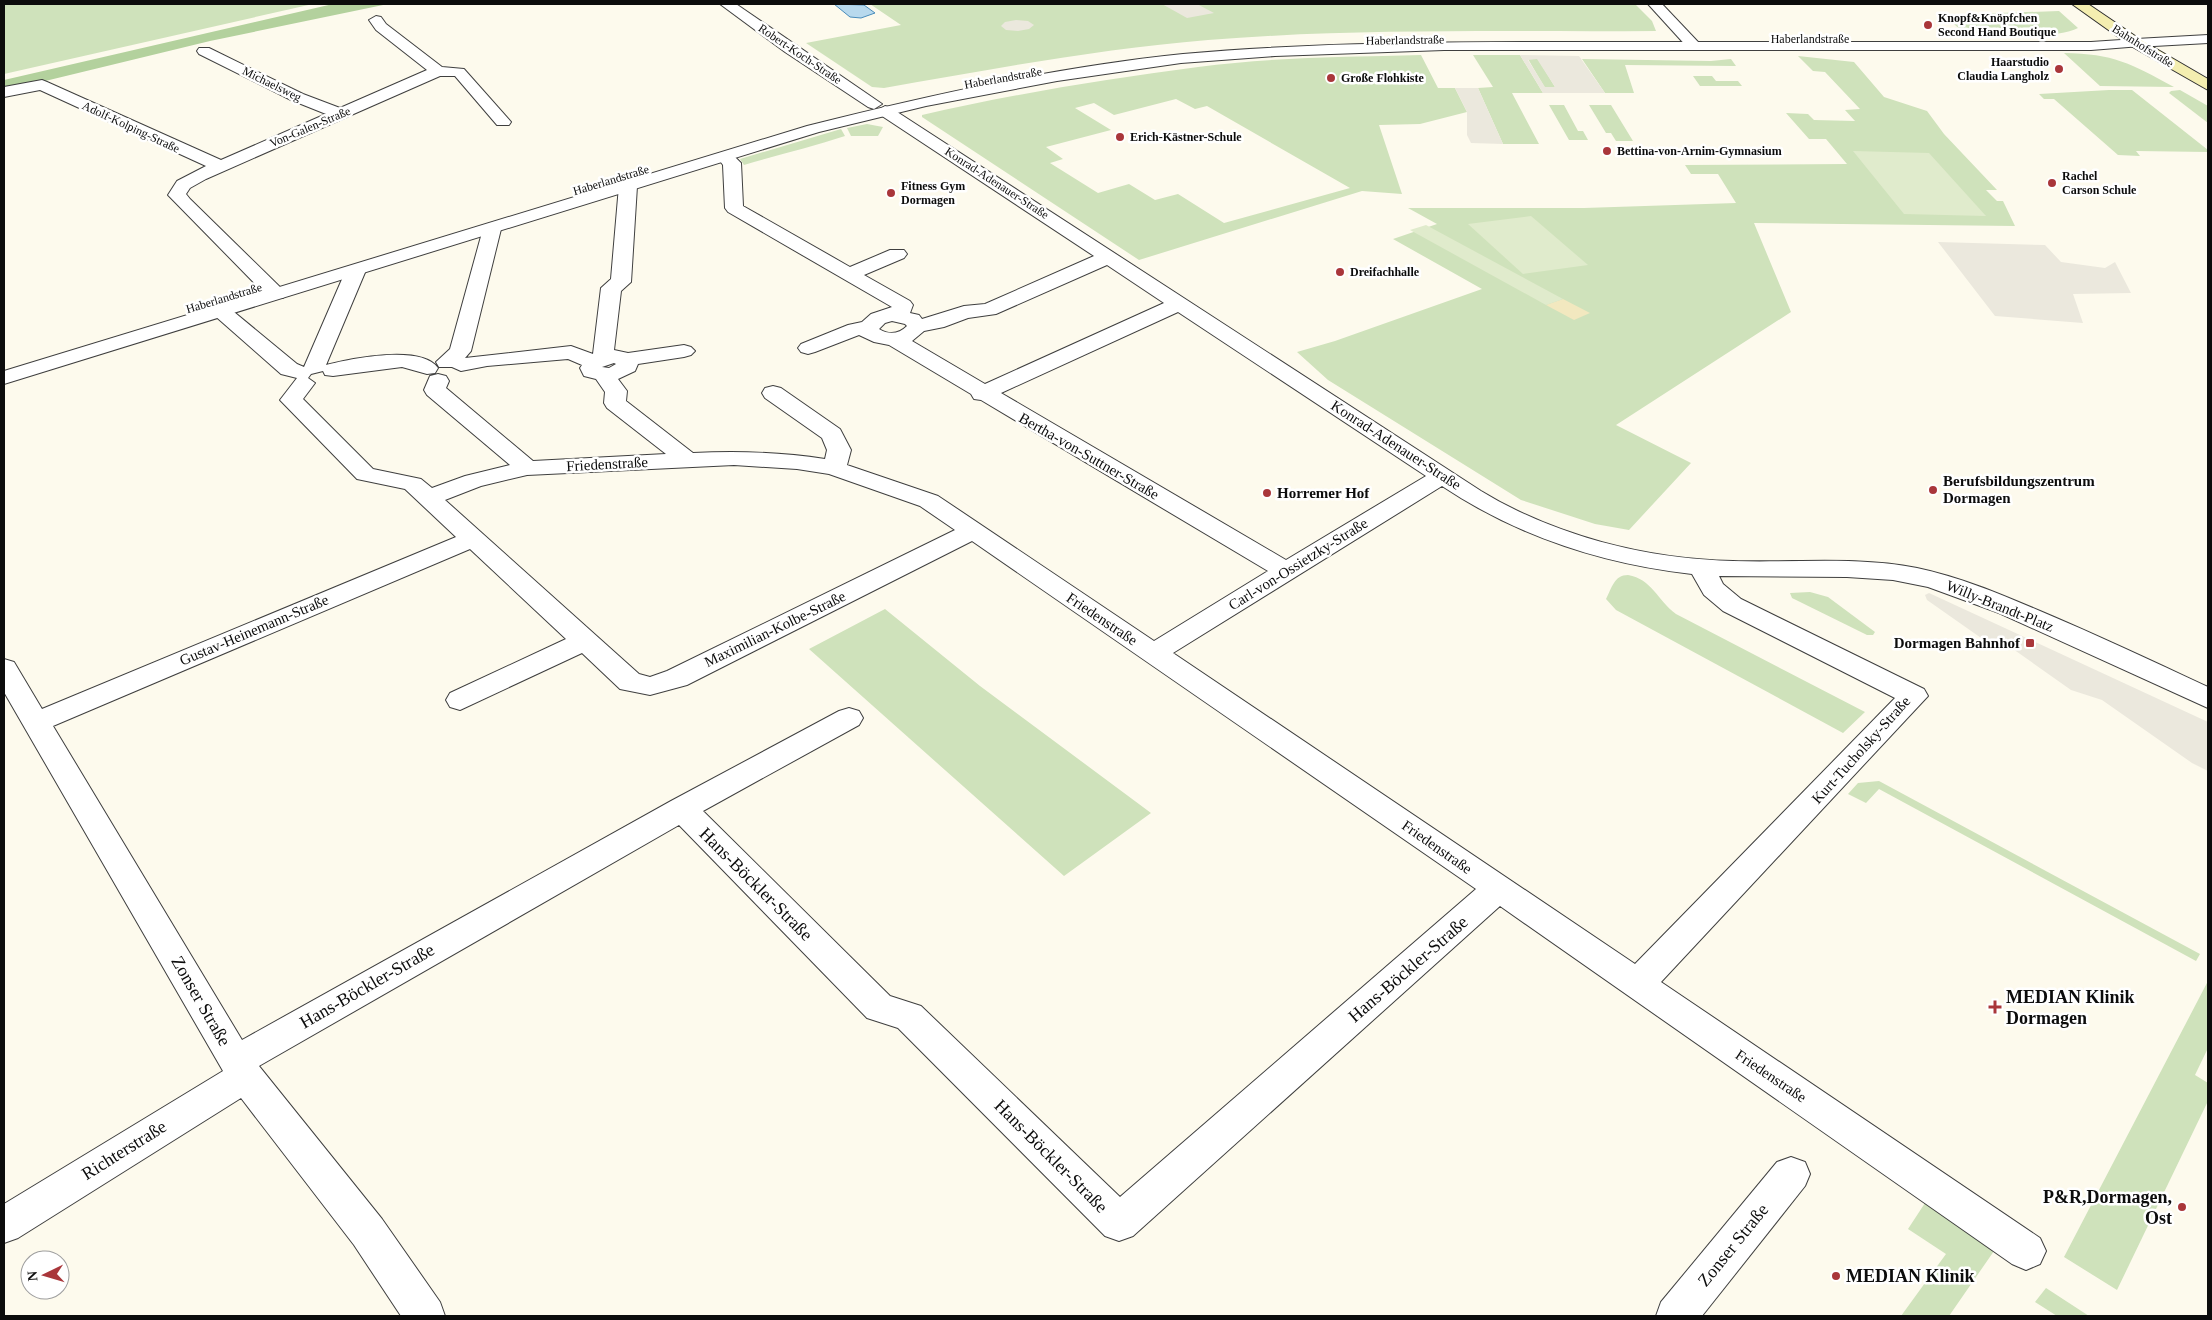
<svg xmlns="http://www.w3.org/2000/svg" width="2212" height="1320" viewBox="0 0 2212 1320" font-family="'Times New Roman',serif">
<style>
.green{fill:#cfe2bb;fill-rule:evenodd}
.forest{fill:#b3d19d}
.sand{fill:#f2e8bf}
.pitch{fill:#e0ebcc}
.plaza{fill:#ebe8dd;fill-rule:evenodd}
.water{fill:#b8d9ed;stroke:#498cbb}
.lines{fill:none;stroke-linecap:round;stroke-linejoin:round}
.minor-casing{stroke:#3f3f3f;stroke-width:2}
.tertiary-casing{stroke:#3f3f3f;stroke-width:2}
.secondary-casing{stroke:#2e2e2e;stroke-width:2}
.minor{fill:#fff;fill-rule:evenodd}
.tertiary{fill:#fff;fill-rule:evenodd}
.secondary{fill:#f4eeb0;fill-rule:evenodd}
.poi-dot{fill:#a9363a;stroke:#fff;stroke-width:2}
.labels{text-anchor:middle;dominant-baseline:central;stroke-width:5;stroke-linejoin:round;paint-order:stroke}
.far-poi-label{font-size:12px;font-weight:bold;fill:#0c0c0c;stroke:#fff;text-anchor:start}
.far-street-label{font-size:12px;fill:#0c0c0c;stroke:#fff}
.street-label{font-size:15px;fill:#0c0c0c;stroke:#fff}
.poi-label{font-size:15px;font-weight:bold;fill:#0c0c0c;stroke:#fff;text-anchor:start}
.near-street-label{font-size:18px;fill:#0c0c0c;stroke:#fff}
.near-poi-label{font-size:18px;font-weight:bold;fill:#0c0c0c;stroke:#fff;text-anchor:start}
</style>
<rect width="100%" height="100%" fill="#fdfaed"/>
<g class="green">
<path d="M 4,4 L 313,4 L 4,74 Z"/>
<path d="M 870,4 L 1635,4 L 1652,21 L 1656,31 C 1507,32 1357,28 1208,40 C 1099,49 992,69 884,88 L 872,87 L 806,43 L 901,25 Z"/>
<path d="M 2059,11 L 2078,28 C 2056,40 1993,34 1965,34 L 1944,15 Z"/>
<path d="M 2064,53 C 2114,54 2130,63 2174,87 L 2100,86 Z"/>
<path d="M 1421,55 L 1438,88 L 1455,88 L 1467,112 L 1420,124 L 1379,125 L 1402,194 L 1362,191 L 1139,260 L 922,117 L 922,115 C 1014,94 1105,79 1198,67 C 1272,57 1347,57 1421,55 ZM 1176,99 L 1195,109 L 1207,106 L 1350,188 L 1224,223 L 1178,194 L 1155,200 L 1129,184 L 1098,193 L 1050,163 L 1063,159 L 1046,147 L 1111,130 L 1075,108 L 1094,103 L 1114,115 Z"/>
<path d="M 1473,55 L 1520,55 L 1543,93 L 1512,93 L 1539,144 L 1503,144 L 1478,88 L 1493,87 Z"/>
<path d="M 1798,56 L 1854,62 L 1884,97 L 1927,111 L 1944,134 L 1997,190 L 1986,190 L 1997,201 L 2003,201 L 2015,226 L 1754,223 L 1791,312 L 1616,425 L 1691,463 L 1629,530 L 1595,524 L 1521,500 L 1328,380 L 1297,352 L 1335,341 L 1482,289 L 1393,239 L 1437,224 L 1408,208 L 1584,208 L 1736,203 L 1718,174 L 1691,174 L 1685,165 L 1847,164 L 1826,139 L 1809,139 L 1786,113 L 1808,114 L 1814,120 L 1855,121 L 1845,110 L 1860,109 L 1825,72 L 1813,71 Z"/>
<path d="M 1528,59 L 1538,59 L 1555,87 L 1545,88 Z"/>
<path d="M 1582,59 L 1711,61 L 1731,59 L 1736,66 L 1625,65 L 1634,93 L 1605,93 Z"/>
<path d="M 1693,76 L 1712,76 L 1716,81 L 1738,81 L 1742,86 L 1700,86 Z"/>
<path d="M 2109,90 L 2132,90 L 2208,150 L 2208,152 L 2136,151 L 2140,156 L 2118,155 L 2054,99 L 2044,99 L 2039,94 Z"/>
<path d="M 2180,90 L 2208,106 L 2208,123 L 2169,93 L 2171,91 Z"/>
<path d="M 1549,105 L 1564,105 L 1578,131 L 1583,131 L 1588,140 L 1569,140 Z"/>
<path d="M 1611,105 L 1633,141 L 1616,141 L 1611,133 L 1606,133 L 1589,105 Z"/>
<path d="M 867,124 L 883,127 L 878,136 L 851,136 L 847,128 Z"/>
<path d="M 841,129 L 845,136 C 811,147 778,155 744,165 L 740,159 Z"/>
<path d="M 1628,575 C 1652,579 1657,600 1676,614 L 1865,712 L 1843,733 L 1616,610 L 1606,599 C 1612,588 1614,575 1628,575 Z"/>
<path d="M 1810,592 L 1828,597 L 1875,632 L 1873,635 L 1867,635 L 1792,598 L 1790,593 Z"/>
<path d="M 885,609 L 980,686 L 1151,813 L 1064,876 L 809,649 Z"/>
<path d="M 1879,781 L 2200,954 L 2196,961 L 1879,789 L 1866,803 L 1848,794 L 1858,783 Z"/>
<path d="M 2208,981 L 2208,1048 L 2195,1075 L 2208,1083 L 2208,1101 L 2117,1290 L 2064,1257 Z"/>
<path d="M 1925,1203 L 1994,1251 L 1949,1316 L 1901,1316 L 1946,1254 L 1908,1229 Z"/>
<path d="M 2046,1288 L 2089,1316 L 2057,1316 L 2035,1302 Z"/>
</g>
<path class="forest" d="M 333,4 L 388,4 L 210,41 L 4,91 L 4,80 Z"/>
<path class="sand" d="M 1563,299 L 1590,313 L 1574,320 L 1546,305 Z"/>
<g class="pitch">
<path d="M 1853,151 L 1929,153 L 1986,216 L 1904,214 Z"/>
<path d="M 1531,216 L 1588,265 L 1523,274 L 1468,224 Z"/>
<path d="M 1426,225 L 1563,299 L 1546,305 L 1410,230 Z"/>
</g>
<g class="plaza">
<path d="M 1162,4 L 1197,4 L 1214,13 L 1187,18 Z"/>
<path d="M 1016,20 L 1028,21 L 1034,25 L 1029,29 L 1018,31 L 1006,30 L 1001,26 L 1005,22 Z"/>
<path d="M 1520,55 L 1579,56 L 1605,93 L 1543,93 ZM 1537,59 L 1555,87 L 1545,87 L 1528,60 Z"/>
<path d="M 1455,88 L 1478,88 L 1503,144 L 1471,143 L 1467,135 L 1467,112 Z"/>
<path d="M 1938,242 L 2045,245 L 2061,262 L 2105,268 L 2115,262 L 2131,293 L 2073,294 L 2083,323 L 1995,316 Z"/>
<path d="M 1929,593 L 2208,722 L 2208,771 L 2192,763 L 2102,700 L 2071,690 L 2013,649 L 1984,640 L 1927,600 L 1925,595 Z"/>
</g>
<path class="water" d="M 834,4 L 864,5 L 875,13 L 861,18 L 850,17 Z"/>
<g class="lines">
<defs>
<g id="minor">
<path d="M 720,4 L 736,4 L 882,104 L 874,109 L 868,107 L 785,52 Z"/>
<path d="M 1648,4 L 1662,4 L 1699,43 L 1701,46 L 1699,49 L 1689,49 Z"/>
<path d="M 376,16 L 381,17 L 386,24 L 442,67 L 464,69 L 511,122 L 509,125 L 497,125 L 455,76 L 440,76 L 206,179 L 190,188 L 186,194 L 190,199 L 283,290 L 286,294 L 283,298 L 269,298 L 168,195 L 177,181 L 206,166 L 40,90 L 4,97 L 4,87 L 42,80 L 47,82 L 221,160 L 326,114 L 291,100 L 199,54 L 197,51 L 199,48 L 209,48 L 303,94 L 340,108 L 427,70 L 376,30 L 369,20 Z"/>
<path d="M 2208,35 L 2208,43 L 2136,47 L 2129,43 L 2136,39 Z"/>
<path d="M 885,106 L 891,108 L 1481,491 C 1555,536 1646,559 1733,561 C 1795,563 1856,556 1917,568 C 1960,577 2000,594 2040,611 C 2097,635 2152,661 2208,687 L 2208,708 L 1999,613 L 1928,587 L 1893,580 L 1847,577 L 1719,576 L 1723,584 L 1741,599 L 1924,689 L 1928,696 L 1661,982 L 2040,1238 L 2046,1251 L 2040,1264 L 2026,1270 L 2012,1264 L 1500,906 L 1133,1236 L 1119,1241 L 1105,1236 L 898,1028 L 867,1018 L 679,825 L 259,1066 L 382,1219 L 440,1302 L 445,1316 L 401,1316 L 354,1245 L 241,1098 L 18,1238 L 4,1243 L 4,1204 L 223,1071 L 4,692 L 4,659 L 14,662 L 42,709 L 456,537 L 405,489 L 357,479 L 280,400 L 297,378 L 281,374 L 214,315 L 211,311 L 214,307 L 221,305 L 228,307 L 297,364 L 304,367 L 346,270 L 349,266 L 363,266 L 366,270 L 326,365 C 350,359 421,344 438,368 L 435,373 L 427,374 L 402,367 L 333,376 L 325,375 L 323,371 L 311,374 L 308,378 L 315,383 L 303,399 L 373,469 L 421,479 L 432,488 L 465,476 L 510,465 L 427,395 L 424,390 L 430,376 L 438,374 L 446,376 L 449,381 L 446,388 L 533,461 L 666,454 L 607,408 L 604,403 L 605,392 L 596,379 L 584,376 L 580,368 L 582,365 L 568,359 L 487,366 L 461,371 L 452,367 L 439,367 L 436,362 L 450,349 L 483,229 L 485,225 L 499,225 L 501,229 L 471,351 L 465,358 L 571,346 L 593,354 L 601,288 L 611,279 L 619,186 L 622,182 L 634,182 L 637,186 L 631,282 L 621,291 L 614,350 L 628,353 L 684,345 L 691,347 L 695,351 L 691,355 L 684,357 L 638,364 L 635,371 L 618,379 L 627,391 L 626,401 L 693,453 C 737,451 781,452 825,459 L 827,450 L 822,438 L 765,398 L 762,393 L 765,388 L 773,386 L 781,388 L 840,429 L 851,450 L 847,465 L 938,496 L 1154,641 L 1268,571 L 981,400 L 974,399 L 971,394 L 889,345 L 874,342 L 859,335 L 815,352 L 808,354 L 801,352 L 798,348 L 801,344 L 848,325 L 862,322 L 871,314 L 892,307 L 728,212 L 725,208 L 723,165 L 717,157 L 719,153 L 731,153 L 741,163 L 743,206 L 850,267 L 890,250 L 904,250 L 907,254 L 904,258 L 864,275 L 910,301 L 913,305 L 910,313 L 919,315 L 922,319 L 964,306 L 985,304 L 1094,256 L 879,114 L 877,111 ZM 1107,265 L 1164,303 L 985,384 L 912,341 L 924,331 L 944,327 L 968,318 L 996,314 ZM 1178,312 L 1426,476 L 1286,560 L 1001,393 ZM 892,321 L 905,324 L 907,326 C 899,334 889,335 879,329 L 885,323 ZM 614,363 L 616,364 L 609,368 L 602,367 ZM 734,465 L 797,469 L 829,474 L 920,506 L 955,530 L 667,671 L 650,677 L 639,674 L 445,500 L 481,486 L 527,475 ZM 1442,486 C 1517,536 1603,564 1692,574 L 1704,595 L 1723,611 L 1895,698 L 1635,964 L 1173,653 ZM 972,541 L 1476,889 L 1120,1197 L 921,1006 L 890,996 L 703,811 L 859,725 L 863,718 L 859,711 L 849,708 L 839,711 L 671,801 L 242,1040 L 53,726 L 470,549 L 566,639 L 450,693 L 446,700 L 450,707 L 460,710 L 582,653 L 620,689 L 650,695 L 687,685 Z"/>
<path d="M 1791,1157 L 1805,1162 L 1810,1174 L 1805,1186 L 1702,1316 L 1656,1316 L 1661,1302 L 1777,1162 Z"/>
</g>
<path id="tertiary" d="M 2136,39 L 2141,40 L 2143,43 L 2141,46 L 2091,50 L 1444,50 L 1275,56 L 1181,63 L 1057,81 L 926,106 L 819,132 L 4,384 L 4,371 L 807,126 C 931,95 1056,67 1183,54 C 1327,41 1473,42 1617,42 C 1775,42 1933,42 2091,42 Z"/>
<path id="secondary" d="M 2072,4 L 2088,4 L 2141,40 L 2208,79 L 2208,90 L 2131,46 Z"/>
</defs>
<use href="#minor" class="minor-casing"/>
<use href="#tertiary" class="tertiary-casing"/>
<use href="#secondary" class="secondary-casing"/>
<use href="#minor" class="minor"/>
<use href="#tertiary" class="tertiary"/>
<use href="#secondary" class="secondary"/>
</g>
<g class="poi-dot">
<circle cx="1928" cy="25" r="5"/>
<circle cx="2059" cy="69" r="5"/>
<circle cx="1331" cy="78" r="5"/>
<circle cx="1120" cy="137" r="5"/>
<circle cx="1607" cy="151" r="5"/>
<circle cx="2052" cy="183" r="5"/>
<circle cx="891" cy="193" r="5"/>
<circle cx="1340" cy="272" r="5"/>
<circle cx="1933" cy="490" r="5"/>
<circle cx="1267" cy="493" r="5"/>
<rect x="2025" y="638" width="10" height="10" rx="2.5"/>
<path d="M1992.5 999.5h5v5h5v5h-5v5h-5v-5h-5v-5h5z"/>
<circle cx="2182" cy="1207" r="5"/>
<circle cx="1836" cy="1276" r="5"/>
</g>
<g class="labels">
<g class="far-poi-label">
<text x="1938" y="18">Knopf&amp;Knöpfchen<tspan x="1938" dy="14">Second Hand Boutique</tspan></text>
<text x="2049" y="62" text-anchor="end">Haarstudio<tspan x="2049" dy="14">Claudia Langholz</tspan></text>
<text x="1341" y="78">Große Flohkiste</text>
<text x="1130" y="137">Erich-Kästner-Schule</text>
<text x="1617" y="151">Bettina-von-Arnim-Gymnasium</text>
<text x="2062" y="176">Rachel<tspan x="2062" dy="14">Carson Schule</tspan></text>
<text x="901" y="186">Fitness Gym<tspan x="901" dy="14">Dormagen</tspan></text>
<text x="1350" y="272">Dreifachhalle</text>
</g>
<g class="far-street-label">
<text x="1810" y="39">Haberlandstraße</text>
<text transform="translate(1405 40) rotate(-1)">Haberlandstraße</text>
<text transform="translate(2143 46) rotate(32)">Bahnhofstraße</text>
<text transform="translate(800 54) rotate(34)">Robert-Koch-Straße</text>
<text transform="translate(1003 78) rotate(-10)">Haberlandstraße</text>
<text transform="translate(272 84) rotate(26)">Michaelsweg</text>
<text transform="translate(131 127) rotate(25)">Adolf-Kolping-Straße</text>
<text transform="translate(310 127) rotate(-23)">Von-Galen-Straße</text>
<text transform="translate(611 180) rotate(-17)">Haberlandstraße</text>
<text transform="translate(997 183) rotate(33)">Konrad-Adenauer-Straße</text>
<text transform="translate(224 298) rotate(-17)">Haberlandstraße</text>
</g>
<g class="street-label">
<text transform="translate(1396 445) rotate(33)">Konrad-Adenauer-Straße</text>
<text transform="translate(1089 456) rotate(30)">Bertha-von-Suttner-Straße</text>
<text transform="translate(607 464) rotate(-3)">Friedenstraße</text>
<text transform="translate(1298 564) rotate(-32)">Carl-von-Ossietzky-Straße</text>
<text transform="translate(2000 606) rotate(22)">Willy-Brandt-Platz</text>
<text transform="translate(1102 619) rotate(34)">Friedenstraße</text>
<text transform="translate(775 629) rotate(-26)">Maximilian-Kolbe-Straße</text>
<text transform="translate(254 630) rotate(-23)">Gustav-Heinemann-Straße</text>
<text transform="translate(1861 750) rotate(-48)">Kurt-Tucholsky-Straße</text>
<text transform="translate(1437 847) rotate(35)">Friedenstraße</text>
<text transform="translate(1771 1076) rotate(34)">Friedenstraße</text>
</g>
<g class="poi-label">
<text x="1943" y="481">Berufsbildungszentrum<tspan x="1943" dy="17">Dormagen</tspan></text>
<text x="1277" y="493">Horremer Hof</text>
<text x="2020" y="643" text-anchor="end">Dormagen Bahnhof</text>
</g>
<g class="near-street-label">
<text transform="translate(756 884) rotate(45)">Hans-Böckler-Straße</text>
<text transform="translate(1408 969) rotate(-41)">Hans-Böckler-Straße</text>
<text transform="translate(367 986) rotate(-30)">Hans-Böckler-Straße</text>
<text transform="translate(201 1001) rotate(60)">Zonser Straße</text>
<text transform="translate(124 1150) rotate(-32)">Richterstraße</text>
<text transform="translate(1051 1156) rotate(45)">Hans-Böckler-Straße</text>
<text transform="translate(1733 1245) rotate(-51)">Zonser Straße</text>
</g>
<g class="near-poi-label">
<text x="2006" y="997">MEDIAN Klinik<tspan x="2006" dy="21">Dormagen</tspan></text>
<text x="2172" y="1197" text-anchor="end">P&amp;R,Dormagen,<tspan x="2172" dy="21">Ost</tspan></text>
<text x="1846" y="1276">MEDIAN Klinik</text>
</g>
</g>
<rect width="2212" height="1320" fill="none" stroke="#0c0c0c" stroke-width="10"/>
<g transform="translate(45 1275) rotate(265)"><circle r="24" fill="#ffffff" stroke="#9e9e9e"/>
<path d="M0-4L9 19L0 12L-9 19Z" fill="#a9363a"/>
<text y="-8" font-size="14" font-weight="bold" text-anchor="middle" fill="#0c0c0c">N</text>
</g>
</svg>
